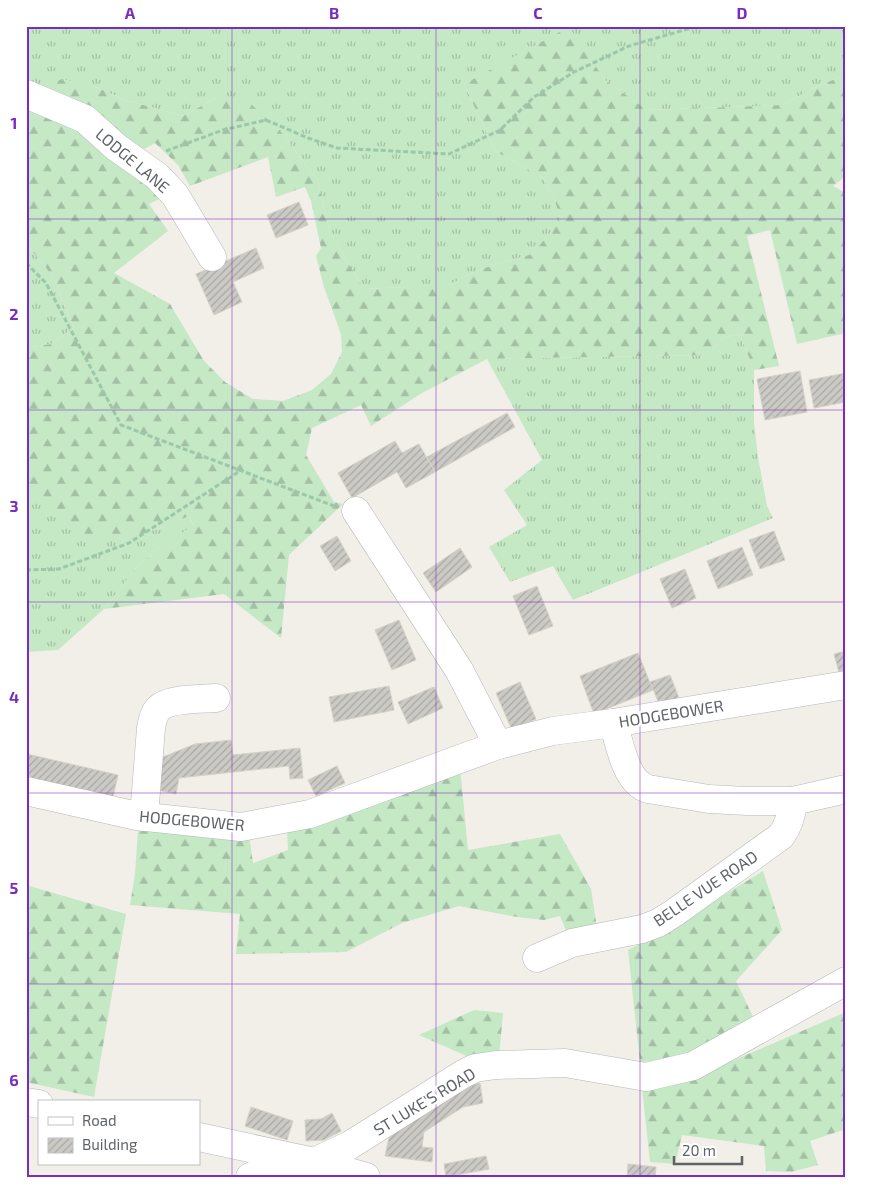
<svg xmlns="http://www.w3.org/2000/svg" width="872" height="1203" viewBox="0 0 872 1203" font-family="'Exo 2',sans-serif">
<style>
.grass{fill:url(#grass-tufts)}
.forest{fill:url(#forest-firs)}
.building{fill:url(#building-hatch);stroke:#d6d1c6}
.lines{fill:none;stroke-linecap:round;stroke-linejoin:round}
.minor-casing{stroke:#b5b8bc;stroke-width:29}
.path{stroke:#9cc7a9;stroke-width:3;stroke-dasharray:5 2.5;stroke-linecap:butt}
.minor{stroke:#fff;stroke-width:28}
.grid{fill:none;stroke:#7b2cbf;stroke-width:1;stroke-opacity:0.55}
.labels{text-anchor:middle;dominant-baseline:central;stroke-width:4.5;stroke-linejoin:round;paint-order:stroke}
.street-label{font-size:16px;fill:#5f6368;stroke:#fff}
.neatline{fill:none;stroke:#7b2cbf;stroke-width:2}
.grid-label{font-size:16px;text-anchor:middle;font-weight:bold;fill:#7b2cbf}
</style>
<defs>
<pattern id="grass-tufts" width="24" height="20" patternUnits="userSpaceOnUse" patternTransform="scale(1.25)"><rect width="24" height="20" fill="#c5e8c5"/><path d="M3 7l-1-3M5 7V3M7 7l1-3M15 17l-1-3M17 17v-4M19 17l1-3" fill="none" stroke="#a3c0a4"/></pattern>
<pattern id="forest-firs" width="22" height="20" patternUnits="userSpaceOnUse" patternTransform="scale(1.25)"><rect width="22" height="20" fill="#c5e8c5"/><path d="M5 1l3.5 6h-7zM16 11l3.5 6h-7z" fill="#a3c0a4"/></pattern>
<pattern id="building-hatch" width="6" height="6" patternUnits="userSpaceOnUse" patternTransform="scale(1.25)"><rect width="6" height="6" fill="#cccac5"/><path d="M-1 1l2-2M0 6l6-6M5 7l2-2" fill="none" stroke="#a9a8a4"/></pattern>
</defs>
<rect width="100%" height="100%" fill="#f1efe8"/>
<g class="grass">
<path d="M 26,26 L 846,26 L 846,75 L 820,85 L 782,105 L 647,110 L 605,80 L 569,28 L 464,84 L 495,151 L 542,177 L 553,195 L 561,220 L 532,254 L 481,269 L 445,287 L 407,287 L 364,289 L 330,233 L 318,182 L 284,135 L 216,98 L 183,116 L 125,100 L 94,86 L 32,87 L 26,84 Z"/>
<path d="M 26,244 L 52,275 L 74,328 L 51,344 L 26,348 Z"/>
<path d="M 740,334 L 754,370 L 754,422 L 758,457 L 767,506 L 773,518 L 573,600 L 553,566 L 510,582 L 489,547 L 527,525 L 504,490 L 542,460 L 487,359 L 708,355 L 722,338 Z"/>
<path d="M 26,495 L 86,534 L 155,530 L 189,516 L 194,526 L 159,548 L 135,569 L 104,609 L 58,650 L 26,652 Z"/>
</g>
<g class="forest">
<path d="M 569,27 L 605,80 L 647,110 L 782,105 L 820,85 L 846,75 L 846,176 L 833,186 L 846,193 L 846,333 L 797,344 L 770,230 L 747,236 L 779,366 L 754,370 L 740,334 L 722,338 L 708,355 L 487,359 L 422,393 L 371,426 L 361,405 L 312,428 L 306,455 L 334,502 L 343,504 L 289,555 L 281,638 L 224,594 L 104,609 L 135,569 L 159,548 L 194,525 L 189,516 C 160,528 116,549 85,534 C 65,523 45,508 26,495 L 26,348 L 51,344 L 74,328 L 52,275 L 26,244 L 26,100 L 66,117 L 142,178 L 159,199 L 149,204 L 168,231 L 114,273 L 170,304 L 204,361 L 225,382 L 253,399 L 283,401 L 312,390 L 331,374 L 342,352 L 341,334 L 324,287 L 316,256 L 321,248 L 311,201 L 305,187 L 276,197 L 268,157 L 190,186 L 178,165 L 155,143 L 135,154 L 32,87 L 63,79 L 94,86 L 125,100 L 183,116 L 216,98 L 250,103 L 284,135 L 318,182 L 330,233 L 364,289 L 407,287 L 445,287 L 481,269 L 532,254 L 561,220 L 553,195 L 542,177 L 495,151 L 464,84 Z"/>
<path d="M 460,767 L 468,850 L 560,834 L 591,889 L 597,928 L 567,933 L 560,916 L 544,920 L 517,917 L 459,906 L 402,923 L 346,952 L 236,954 L 240,914 L 130,905 L 135,874 L 138,830 L 219,837 L 249,835 L 253,863 L 288,850 L 287,830 Z"/>
<path d="M 763,871 L 782,930 L 736,981 L 756,1023 L 688,1058 L 640,1062 L 628,950 L 666,931 Z"/>
<path d="M 26,885 L 126,914 L 94,1097 L 26,1082 Z"/>
<path d="M 474,1010 L 503,1013 L 499,1057 L 471,1058 L 419,1035 Z"/>
<path d="M 846,1012 L 846,1129 L 810,1141 L 818,1165 L 791,1172 L 766,1171 L 764,1146 L 682,1135 L 675,1164 L 650,1162 L 642,1087 L 693,1078 Z"/>
</g>
<g class="building">
<path d="M 299,202 L 308,225 L 276,238 L 267,215 Z"/>
<path d="M 256,248 L 264,268 L 233,282 L 242,302 L 214,315 L 196,274 Z"/>
<path d="M 800,371 L 807,412 L 765,420 L 757,379 Z"/>
<path d="M 846,373 L 846,402 L 814,408 L 809,380 Z"/>
<path d="M 507,413 L 515,427 L 435,472 L 427,457 Z"/>
<path d="M 395,441 L 402,453 L 419,444 L 435,472 L 406,488 L 397,472 L 352,498 L 338,473 Z"/>
<path d="M 774,531 L 785,560 L 760,569 L 749,540 Z"/>
<path d="M 337,536 L 351,561 L 335,571 L 320,546 Z"/>
<path d="M 742,547 L 753,575 L 718,589 L 707,561 Z"/>
<path d="M 460,548 L 472,567 L 436,592 L 423,573 Z"/>
<path d="M 685,569 L 696,598 L 672,608 L 660,579 Z"/>
<path d="M 537,586 L 553,626 L 529,635 L 513,596 Z"/>
<path d="M 399,620 L 416,660 L 392,670 L 375,630 Z"/>
<path d="M 846,651 L 846,674 L 840,676 L 834,654 Z"/>
<path d="M 638,653 L 653,690 L 594,714 L 580,676 Z"/>
<path d="M 670,675 L 679,698 L 660,706 L 650,682 Z"/>
<path d="M 520,682 L 536,719 L 512,730 L 496,693 Z"/>
<path d="M 389,686 L 394,710 L 334,722 L 329,697 Z"/>
<path d="M 434,687 L 443,708 L 408,724 L 398,702 Z"/>
<path d="M 231,740 L 233,755 L 300,748 L 303,778 L 290,779 L 289,766 L 179,778 L 176,794 L 157,790 L 163,757 L 195,744 Z"/>
<path d="M 27,754 L 118,775 L 113,797 L 26,777 Z"/>
<path d="M 337,766 L 345,783 L 316,796 L 308,780 Z"/>
<path d="M 480,1083 L 483,1103 L 463,1107 L 424,1132 L 422,1147 L 433,1148 L 432,1162 L 385,1156 L 390,1133 L 460,1088 Z"/>
<path d="M 251,1107 L 293,1121 L 287,1140 L 245,1126 Z"/>
<path d="M 332,1113 L 341,1131 L 324,1140 L 306,1141 L 305,1120 L 321,1119 Z"/>
<path d="M 486,1156 L 489,1169 L 446,1177 L 444,1164 Z"/>
<path d="M 628,1164 L 656,1167 L 655,1177 L 627,1177 Z"/>
</g>
<g class="lines">
<defs>
<g id="minor">
<path d="M 26,94 L 85,119 L 116,147 L 157,176 L 175,195 L 212,257"/>
<path d="M 356,511 L 459,670 L 498,745"/>
<path d="M 613,723 C 620,743 625,782 648,789 L 709,799 L 747,801 L 793,801 L 846,789"/>
<path d="M 26,791 L 137,816 L 241,827 L 310,814 L 498,745 L 553,731 L 613,723 L 846,685"/>
<path d="M 144,817 L 151,728 C 152,722 153,715 158,709 C 168,698 201,699 216,698"/>
<path d="M 537,958 L 572,943 L 642,929 L 658,923 L 674,913 L 781,836 C 789,825 792,815 793,801"/>
<path d="M 26,1102 L 39,1104"/>
<path d="M 199,1137 L 314,1162 L 366,1177"/>
<path d="M 250,1177 L 268,1169 L 314,1162 L 350,1145 L 463,1074 L 475,1068 L 496,1065 L 565,1063 L 646,1077 L 693,1066 L 846,981"/>
</g>
</defs>
<use href="#minor" class="minor-casing"/>
<g class="path">
<path d="M 166,151 L 223,130 L 266,120 L 308,138 L 337,148 L 449,154 L 500,130 L 534,97 L 574,72 L 629,46 L 698,26"/>
<path d="M 26,263 L 46,283 L 121,425 L 334,506"/>
<path d="M 26,570 L 59,569 L 129,543 L 240,471"/>
</g>
<use href="#minor" class="minor"/>
</g>
<path class="grid" d="M 232,26 L 232,1177M 436,26 L 436,1177M 640,26 L 640,1177M 26,219 L 846,219M 26,410 L 846,410M 26,602 L 846,602M 26,793 L 846,793M 26,984 L 846,984"/>
<g class="labels">
<g class="street-label">
<text transform="translate(133 160) rotate(40)">LODGE LANE</text>
<text transform="translate(671 713) rotate(-9)">HODGEBOWER</text>
<text transform="translate(192 820) rotate(5)">HODGEBOWER</text>
<text transform="translate(705 888) rotate(-34)">BELLE VUE ROAD</text>
<text transform="translate(424 1101) rotate(-31)">ST LUKE'S ROAD</text>
</g>
</g>
<rect width="872" height="1203" fill="none" stroke="#ffffff" stroke-width="55"/>
<rect x="38" y="1100" width="162" height="65" fill="#ffffff" stroke="#bfc1c3"/>
<rect x="48" y="1117" width="25" height="8" fill="#ffffff" stroke="#bfc1c3"/>
<text x="82" y="1126" font-size="15" fill="#5f6368">Road</text>
<rect x="48" y="1138" width="25" height="15" fill="url(#building-hatch)" stroke="#bfc1c3"/>
<text x="82" y="1150" font-size="15" fill="#5f6368">Building</text>
<path d="M674 1156v8h68v-8" fill="none" stroke="#5f6368" stroke-width="2.5"/>
<text x="682" y="1156" font-size="15" fill="#5f6368" stroke="#ffffff" stroke-width="4" paint-order="stroke">20 m</text>
<rect x="28" y="28" width="816" height="1148" class="neatline"/>
<g class="grid-label">
<text x="130" y="19">A</text>
<text x="334" y="19">B</text>
<text x="538" y="19">C</text>
<text x="742" y="19">D</text>
<text x="14" y="129">1</text>
<text x="14" y="320">2</text>
<text x="14" y="512">3</text>
<text x="14" y="703">4</text>
<text x="14" y="894">5</text>
<text x="14" y="1086">6</text>
</g>
</svg>
